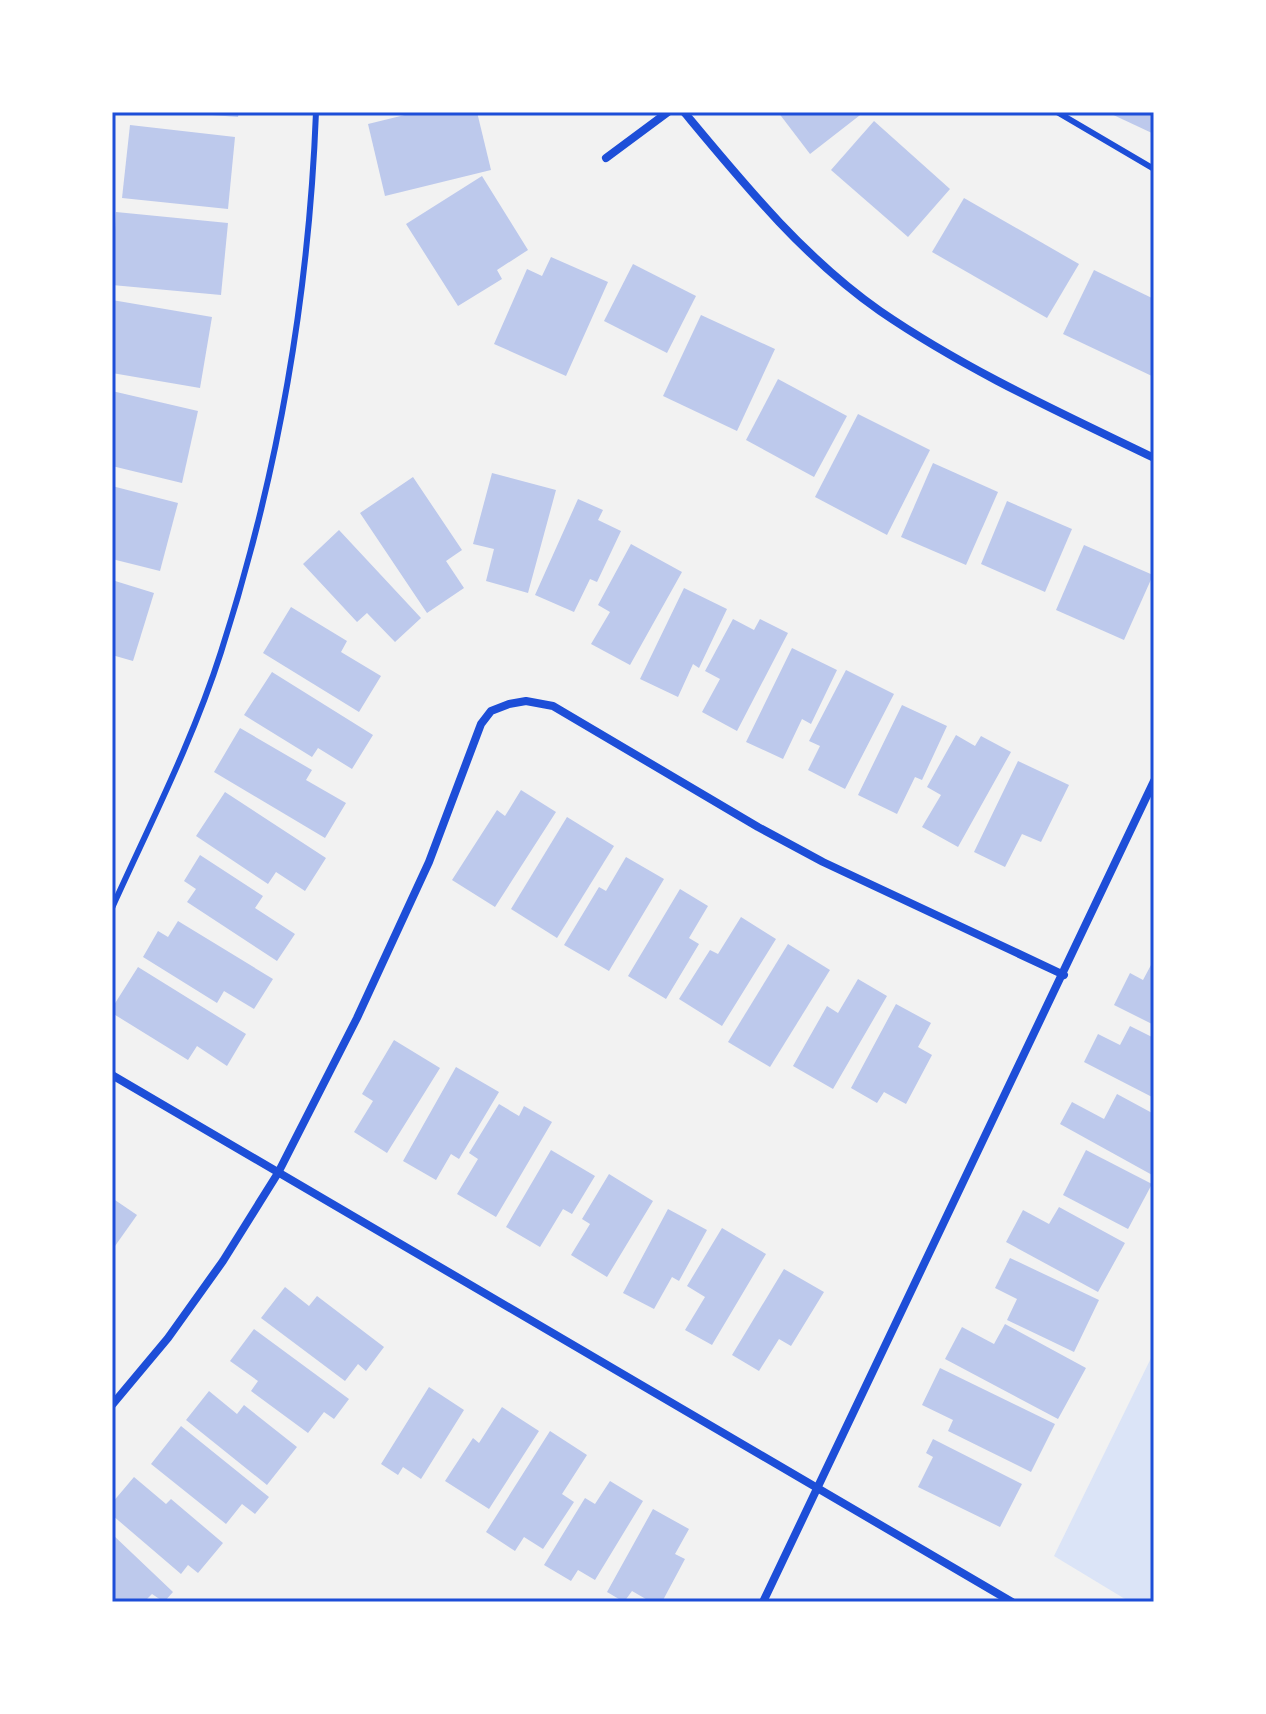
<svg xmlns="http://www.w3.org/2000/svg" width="1266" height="1714" viewBox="0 0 1266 1714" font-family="Quicksand,sans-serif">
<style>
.green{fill:#dbe4f7}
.building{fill:#bdc9ec}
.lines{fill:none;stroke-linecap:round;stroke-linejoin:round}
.service{stroke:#1d4ed8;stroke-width:6}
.minor{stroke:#1d4ed8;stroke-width:8}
.neatline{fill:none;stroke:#1d4ed8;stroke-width:3}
</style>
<rect width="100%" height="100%" fill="#f2f2f2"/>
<path class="green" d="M 1154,1352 L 1154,1602 L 1130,1602 L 1054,1556 Z"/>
<g class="building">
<path d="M 200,112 L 239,112 L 238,117 L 199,114 Z"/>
<path d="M 417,112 L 477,112 L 491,170 L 385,196 L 368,124 Z"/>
<path d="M 778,112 L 864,112 L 810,154 Z"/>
<path d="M 1107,112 L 1154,112 L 1154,134 Z"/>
<path d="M 874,121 L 950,189 L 908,237 L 831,170 Z"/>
<path d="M 130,125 L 235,137 L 228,209 L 122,198 Z"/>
<path d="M 482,176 L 528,250 L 497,270 L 502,279 L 458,306 L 406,224 Z"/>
<path d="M 964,198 L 1079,264 L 1047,318 L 932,252 Z"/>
<path d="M 116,212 L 228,223 L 221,295 L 112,285 Z"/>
<path d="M 551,257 L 608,282 L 566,376 L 494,344 L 527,269 L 542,276 Z"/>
<path d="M 633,264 L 696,296 L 667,353 L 604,321 Z"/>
<path d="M 1094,270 L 1154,299 L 1154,377 L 1063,334 Z"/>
<path d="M 112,300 L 212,317 L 200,388 L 112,373 Z"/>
<path d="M 701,315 L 775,349 L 737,431 L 663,396 Z"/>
<path d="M 778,379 L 847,416 L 814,477 L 746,440 Z"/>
<path d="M 112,391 L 198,411 L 182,483 L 112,466 Z"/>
<path d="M 858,414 L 930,450 L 887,535 L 815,497 Z"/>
<path d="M 933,463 L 998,492 L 966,565 L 901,537 Z"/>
<path d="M 492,473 L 556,490 L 528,593 L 486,581 L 494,549 L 473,544 Z"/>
<path d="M 413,477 L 462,550 L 446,561 L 464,588 L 427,613 L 360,513 Z"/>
<path d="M 112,486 L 178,503 L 160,571 L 112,559 Z"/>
<path d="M 578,499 L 603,510 L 598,520 L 621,531 L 597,582 L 590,579 L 574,612 L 535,595 Z"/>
<path d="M 1007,501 L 1072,529 L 1045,592 L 981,564 Z"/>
<path d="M 339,530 L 421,618 L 395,642 L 367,613 L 357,622 L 303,564 Z"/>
<path d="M 631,544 L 682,572 L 630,665 L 591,644 L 610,612 L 598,605 Z"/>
<path d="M 1084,545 L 1153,575 L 1124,640 L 1056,610 Z"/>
<path d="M 112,580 L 154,593 L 133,661 L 112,655 Z"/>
<path d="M 684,588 L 727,609 L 699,668 L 693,664 L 678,697 L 640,679 Z"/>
<path d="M 291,607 L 347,641 L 341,652 L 381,676 L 359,712 L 263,653 Z"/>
<path d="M 733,619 L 754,630 L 760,619 L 788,633 L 737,731 L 702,712 L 720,679 L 705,671 Z"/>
<path d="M 792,648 L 837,670 L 811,724 L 802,719 L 783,759 L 746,742 Z"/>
<path d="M 846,670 L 894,694 L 845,789 L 808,770 L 820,746 L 809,741 Z"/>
<path d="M 272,672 L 373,735 L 352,769 L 318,748 L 312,757 L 244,715 Z"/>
<path d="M 902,705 L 947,726 L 922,780 L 915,777 L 897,814 L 858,795 Z"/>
<path d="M 240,728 L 312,770 L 306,780 L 346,803 L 325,838 L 214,772 Z"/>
<path d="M 956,735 L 975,746 L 981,736 L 1011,752 L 958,847 L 922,827 L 941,795 L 927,787 Z"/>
<path d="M 1018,761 L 1069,785 L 1041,842 L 1022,834 L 1005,867 L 974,852 Z"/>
<path d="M 521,790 L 556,812 L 495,907 L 452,880 L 497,810 L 505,816 Z"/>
<path d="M 225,792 L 326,858 L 305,891 L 276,872 L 268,884 L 196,836 Z"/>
<path d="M 567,817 L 614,846 L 557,938 L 511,909 Z"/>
<path d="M 200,855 L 263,896 L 255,908 L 295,934 L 277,961 L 187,902 L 196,889 L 184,881 Z"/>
<path d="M 626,857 L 664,879 L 609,971 L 564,945 L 599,887 L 606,891 Z"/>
<path d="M 680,889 L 708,906 L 689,938 L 699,944 L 666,999 L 628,976 Z"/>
<path d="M 741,917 L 776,939 L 722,1026 L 679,999 L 710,950 L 718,954 Z"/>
<path d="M 178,921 L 273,979 L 254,1009 L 224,991 L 217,1003 L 143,957 L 158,931 L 168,937 Z"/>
<path d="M 788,944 L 830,970 L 770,1067 L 728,1042 Z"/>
<path d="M 1151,965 L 1154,967 L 1154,1025 L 1114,1005 L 1130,973 L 1143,980 Z"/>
<path d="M 138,967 L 246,1034 L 227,1066 L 197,1046 L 188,1060 L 112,1013 L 112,1008 Z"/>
<path d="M 858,979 L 887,996 L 833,1089 L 793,1066 L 827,1006 L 838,1013 Z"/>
<path d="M 896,1004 L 931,1023 L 918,1047 L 932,1055 L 906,1104 L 884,1092 L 877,1103 L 851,1088 Z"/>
<path d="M 1130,1026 L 1154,1038 L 1154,1098 L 1084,1062 L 1098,1034 L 1120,1045 Z"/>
<path d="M 394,1040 L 440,1068 L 387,1153 L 354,1132 L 373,1101 L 362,1094 Z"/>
<path d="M 456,1067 L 499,1092 L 459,1159 L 451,1154 L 436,1180 L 403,1161 Z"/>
<path d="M 1117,1094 L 1154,1114 L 1154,1176 L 1060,1124 L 1072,1102 L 1104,1119 Z"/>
<path d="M 499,1104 L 519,1116 L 524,1106 L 552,1122 L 496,1217 L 457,1194 L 478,1159 L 469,1153 Z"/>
<path d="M 551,1150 L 595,1176 L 572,1214 L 563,1209 L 540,1247 L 506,1227 Z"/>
<path d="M 1086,1150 L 1152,1184 L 1128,1229 L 1063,1195 Z"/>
<path d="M 609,1174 L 653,1201 L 607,1277 L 571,1255 L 590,1224 L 582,1219 Z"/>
<path d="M 112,1198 L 137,1215 L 115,1246 L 112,1244 Z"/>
<path d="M 1059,1207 L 1125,1243 L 1098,1292 L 1006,1242 L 1023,1210 L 1049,1224 Z"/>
<path d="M 668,1209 L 707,1230 L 679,1281 L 672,1277 L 654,1309 L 623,1293 Z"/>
<path d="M 722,1228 L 766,1254 L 712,1345 L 685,1330 L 705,1297 L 687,1286 Z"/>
<path d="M 1010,1258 L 1099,1300 L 1074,1352 L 1007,1320 L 1017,1299 L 995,1288 Z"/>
<path d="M 784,1269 L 824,1292 L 791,1346 L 779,1339 L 759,1371 L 732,1355 Z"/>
<path d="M 285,1287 L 309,1306 L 317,1296 L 384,1347 L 366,1371 L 358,1364 L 345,1381 L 261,1318 Z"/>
<path d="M 1005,1324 L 1086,1368 L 1058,1419 L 945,1359 L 962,1327 L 994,1344 Z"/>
<path d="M 254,1329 L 349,1399 L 334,1419 L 324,1412 L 308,1433 L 251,1391 L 258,1381 L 230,1361 Z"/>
<path d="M 940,1368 L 1055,1424 L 1031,1472 L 948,1431 L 953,1420 L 922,1405 Z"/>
<path d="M 429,1387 L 464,1410 L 421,1479 L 403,1467 L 398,1475 L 381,1464 Z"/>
<path d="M 209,1391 L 237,1414 L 244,1405 L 297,1447 L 267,1485 L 186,1420 Z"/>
<path d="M 502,1407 L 539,1431 L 489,1509 L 445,1481 L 473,1438 L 479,1443 Z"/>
<path d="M 181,1426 L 269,1497 L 255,1514 L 242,1504 L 226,1524 L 151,1464 Z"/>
<path d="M 550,1431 L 587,1455 L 562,1494 L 574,1502 L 543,1549 L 524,1537 L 515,1551 L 486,1532 Z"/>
<path d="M 933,1439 L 1022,1484 L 1000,1527 L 918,1487 L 933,1457 L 926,1453 Z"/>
<path d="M 134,1477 L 166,1504 L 171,1499 L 223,1543 L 198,1573 L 188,1565 L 181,1574 L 112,1515 L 112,1503 Z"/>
<path d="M 610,1481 L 643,1501 L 595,1580 L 578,1570 L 571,1581 L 544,1565 L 585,1498 L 595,1504 Z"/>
<path d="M 653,1509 L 689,1529 L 675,1554 L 685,1559 L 662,1602 L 651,1602 L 632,1591 L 624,1602 L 607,1592 Z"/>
<path d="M 112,1534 L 173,1592 L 164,1602 L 152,1594 L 144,1602 L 112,1602 Z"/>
</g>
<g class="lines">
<g class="service">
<path d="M 1057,112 L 1154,169"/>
<path d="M 112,908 C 150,824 193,740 221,652 C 277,478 309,295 316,112"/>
</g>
<g class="minor">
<path d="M 684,112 C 743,183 804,258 880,311 C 966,370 1061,413 1154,458"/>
<path d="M 606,158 L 668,112"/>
<path d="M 112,1075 L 1012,1602"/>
<path d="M 112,1405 L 168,1338 L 223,1261 L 278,1173 L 357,1018 L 429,862 L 481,724 L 491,711 L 509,704 L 526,701 L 553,706 L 758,827 L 823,862 L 1064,975"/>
<path d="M 763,1602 L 1154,781"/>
</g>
</g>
<rect width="1266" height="1714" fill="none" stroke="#ffffff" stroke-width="228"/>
<rect x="114" y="114" width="1038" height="1486" class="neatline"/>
</svg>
